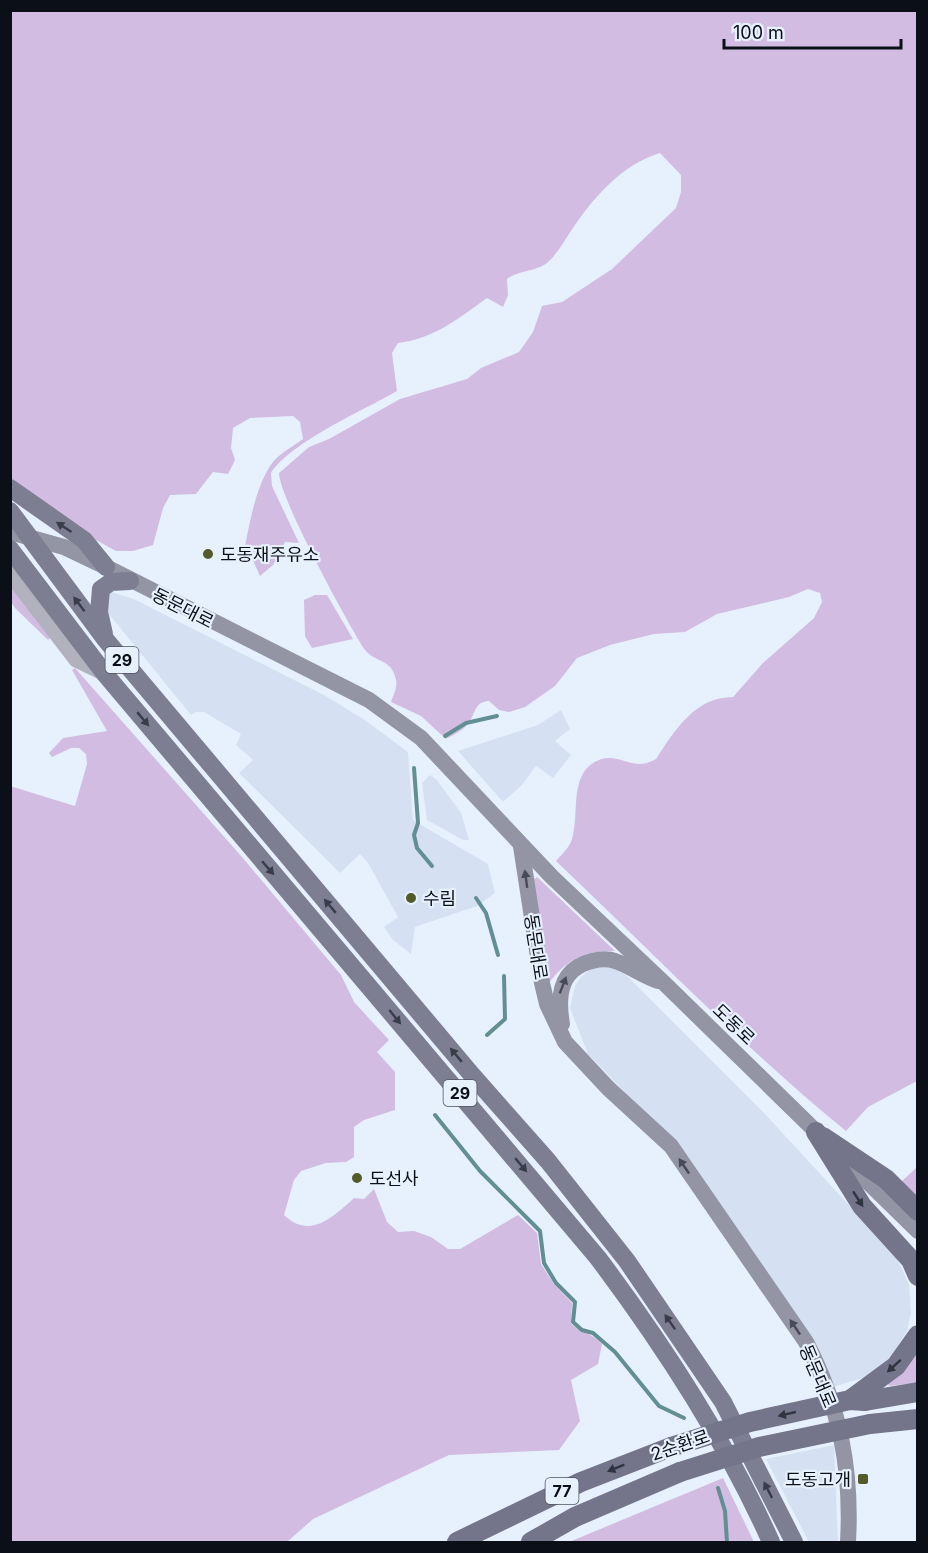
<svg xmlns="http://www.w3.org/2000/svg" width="928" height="1553" viewBox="0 0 928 1553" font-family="Inter,'Noto Sans KR',sans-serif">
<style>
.built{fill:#d5e1f2}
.green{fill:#d2bce2}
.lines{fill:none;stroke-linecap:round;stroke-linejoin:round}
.stream{stroke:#628f94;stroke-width:4}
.tertiary{stroke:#b1b2bd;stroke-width:15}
.secondary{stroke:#9394a4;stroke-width:16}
.primary{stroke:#7d7e92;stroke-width:18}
.trunk{stroke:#74748a;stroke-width:20}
.trunk-bridge{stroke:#74748a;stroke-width:20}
.oneway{fill:#393c49}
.oneway2{fill:#484b57}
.oneway3{fill:#303340}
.poi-dot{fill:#535b29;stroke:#e7f1fe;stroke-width:2}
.labels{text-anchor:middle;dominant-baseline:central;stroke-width:4.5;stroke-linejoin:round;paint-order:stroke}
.shield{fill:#e7f1fe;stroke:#4d545d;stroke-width:1.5}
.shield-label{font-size:16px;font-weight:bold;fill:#0b1018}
.poi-label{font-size:18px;fill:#0b1018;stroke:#e7f1fe;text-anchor:start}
.street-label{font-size:18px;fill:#0b1018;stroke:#e7f1fe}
</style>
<rect width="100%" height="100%" fill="#e7f1fe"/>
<g class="built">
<path d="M 108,591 L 134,599 L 324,695 L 365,720 L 408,752 L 413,820 L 488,864 L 495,893 L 477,906 L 415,927 L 411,954 L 393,940 L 384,927 L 398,917 L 368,863 L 360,854 L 340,873 L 239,773 L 253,760 L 236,745 L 241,734 L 204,712 L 196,712 L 191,715 L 108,613 Z"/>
<path d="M 561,710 L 570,729 L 555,741 L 571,755 L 553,778 L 536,766 L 522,785 L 503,802 L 458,751 L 538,725 Z"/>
<path d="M 430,775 L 437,780 L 461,813 L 469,840 L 463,840 L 427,820 L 422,783 Z"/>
<path d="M 600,966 L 611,967 L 627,976 L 765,1114 L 895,1255 L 909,1284 L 911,1313 L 907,1331 L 889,1360 L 869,1376 L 833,1387 L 675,1144 L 588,1054 L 570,1008 L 575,986 L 581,977 L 589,970 Z"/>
<path d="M 834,1445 L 838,1542 L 809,1542 L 766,1459 Z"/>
</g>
<g class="green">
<path d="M 10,11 L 917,11 L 917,1081 L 868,1107 L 846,1131 C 743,1047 652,952 556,861 C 561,855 570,847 572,839 C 580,813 568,772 599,760 C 620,752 633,773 656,759 C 675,730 695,697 733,697 L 763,663 L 814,618 L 822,602 L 820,593 L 808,589 L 789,597 L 717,614 L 685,632 L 654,634 L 610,645 L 577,658 L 555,686 L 525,707 L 509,712 L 499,710 L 489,701 C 473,702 476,715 467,725 C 462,731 453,735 446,739 L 421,716 L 391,702 C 393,696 398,686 396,680 C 392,658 375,663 365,650 C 348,624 279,497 279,473 L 309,447 L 329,439 L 400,399 L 467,379 L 481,368 L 519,352 L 533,332 L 542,306 L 562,302 L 612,269 L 676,208 L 681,192 L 681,175 L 660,153 C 621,165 593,198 571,231 C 564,241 558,253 549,261 C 540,271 519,270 507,279 L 508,295 L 503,307 L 487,298 C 459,318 434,339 398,343 L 392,353 L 397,391 C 364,410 291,442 271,473 L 272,486 L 299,543 L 285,542 L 273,565 L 260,576 L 251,556 L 243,556 C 249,527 254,492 270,466 C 278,454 292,447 303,439 L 300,422 L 293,416 L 250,418 L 233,428 L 231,448 L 235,460 L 228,474 L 213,472 L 196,494 L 170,495 L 163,508 L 153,545 L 133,551 L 116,551 L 54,517 L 11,479 Z"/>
<path d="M 10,582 L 51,637 L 48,640 L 15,608 L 11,602 Z"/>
<path d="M 315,595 L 327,595 L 353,639 L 312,648 L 305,636 L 304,600 Z"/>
<path d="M 75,668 L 242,857 L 341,975 L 354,1002 L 389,1040 L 377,1052 L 395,1072 L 395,1110 L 364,1120 L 354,1127 L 354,1157 L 346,1162 L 326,1163 L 301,1171 L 294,1180 L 284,1215 C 310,1240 333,1217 354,1198 L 364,1199 L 374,1189 L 387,1222 L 398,1232 L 414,1231 L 431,1237 L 448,1249 L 460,1249 L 518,1215 L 537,1233 L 541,1264 L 554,1284 L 572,1303 L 571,1324 C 582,1332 593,1334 602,1344 L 598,1364 L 571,1380 L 580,1421 L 559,1450 L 449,1455 L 313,1519 L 287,1542 L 11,1542 L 10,786 L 75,806 L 87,764 L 86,754 L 79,748 L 71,748 L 52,757 L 49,753 L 63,738 L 107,731 L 72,670 Z"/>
<path d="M 537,877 L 615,951 C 587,950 566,959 549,983 L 533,880 Z"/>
<path d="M 917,1167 L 917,1198 L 901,1182 Z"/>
<path d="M 917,1345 L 917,1383 L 889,1386 L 887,1382 Z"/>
<path d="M 723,1478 L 754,1542 L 569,1542 Z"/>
</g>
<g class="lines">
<g class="stream">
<path d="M 445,736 L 466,723 L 497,716"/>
<path d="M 414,768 L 418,823 L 414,835 L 417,848 L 432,866"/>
<path d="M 476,898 L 486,913 L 498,955"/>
<path d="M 487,1035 L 505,1019 L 504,976"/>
<path d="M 435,1115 L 480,1171 L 540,1231 L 544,1263 L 556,1283 L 575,1302 L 573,1322 L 582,1330 L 593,1333 L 615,1352 L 659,1406 L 684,1418"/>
<path d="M 718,1488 L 725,1511 L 727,1542"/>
</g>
<path class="tertiary" d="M 10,574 L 76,660 L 105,674"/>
<g class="secondary">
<path d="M 10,532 L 64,547 L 106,567 L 369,700 L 421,738 L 552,877 L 665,984 L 918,1231"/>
<path d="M 521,846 L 542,983 L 547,1004 L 565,1042 L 608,1088 L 671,1146 L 806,1342 C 840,1407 852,1469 848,1542"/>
<path d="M 562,1024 C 557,995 560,969 592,961 C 600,959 607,958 615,961 C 630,966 643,976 658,981"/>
</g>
<g class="primary">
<path d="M 10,488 L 84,540 L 106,567"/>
<path d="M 10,511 L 105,639 L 472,1075 L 548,1161 L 627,1261 L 723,1402 L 794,1542"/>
<path d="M 10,549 L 105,674 L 598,1258 C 664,1346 726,1441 771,1542"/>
<path d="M 104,634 L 99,612 L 101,589 L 111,582 L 130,581"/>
</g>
<g class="trunk">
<path d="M 816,1132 L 862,1206 L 911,1260 L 918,1276"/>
<path d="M 823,1137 L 886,1179 L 918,1211"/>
<path d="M 850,1400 L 896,1366 L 918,1335"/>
<path d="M 865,1401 L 918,1392"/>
<path d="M 870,1424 L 918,1419"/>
<path d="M 457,1542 L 581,1482 L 671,1447"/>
<path d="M 531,1542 L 575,1517 L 680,1472"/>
</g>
<g class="trunk-bridge">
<path d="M 671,1447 L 750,1422 L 850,1400 L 865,1401"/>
<path d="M 680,1472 L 759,1447 L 870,1424"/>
</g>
</g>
<defs><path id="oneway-solid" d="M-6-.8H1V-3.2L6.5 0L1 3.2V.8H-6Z" transform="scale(1.5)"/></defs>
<g class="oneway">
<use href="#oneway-solid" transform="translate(64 527) rotate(-147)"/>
<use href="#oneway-solid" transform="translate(79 604) rotate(-127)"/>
<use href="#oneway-solid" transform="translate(143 719) rotate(50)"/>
<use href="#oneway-solid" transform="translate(268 868) rotate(49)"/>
<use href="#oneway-solid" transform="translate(330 906) rotate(-130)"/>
<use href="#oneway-solid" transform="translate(395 1017) rotate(51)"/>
<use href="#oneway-solid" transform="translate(456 1055) rotate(-130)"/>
<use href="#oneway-solid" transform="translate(521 1165) rotate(50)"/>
<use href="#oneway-solid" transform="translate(670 1322) rotate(-125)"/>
<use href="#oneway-solid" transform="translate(768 1490) rotate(-117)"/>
</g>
<g class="oneway2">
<use href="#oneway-solid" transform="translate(526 879) rotate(-98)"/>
<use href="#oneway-solid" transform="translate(563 985) rotate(-69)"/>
<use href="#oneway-solid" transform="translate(684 1166) rotate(-124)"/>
<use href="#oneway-solid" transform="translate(795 1327) rotate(-124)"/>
</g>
<g class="oneway3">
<use href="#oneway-solid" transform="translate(858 1199) rotate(57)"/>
<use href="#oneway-solid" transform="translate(894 1366) rotate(138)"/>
<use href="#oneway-solid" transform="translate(787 1414) rotate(167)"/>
<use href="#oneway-solid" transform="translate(616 1468) rotate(158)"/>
</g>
<g class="poi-dot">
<circle cx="208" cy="554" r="6"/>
<circle cx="411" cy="898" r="6"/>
<circle cx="357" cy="1178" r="6"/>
<rect x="857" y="1473" width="12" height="12" rx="3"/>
</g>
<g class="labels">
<g class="shield">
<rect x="105.5" y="647" width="33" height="26" rx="4.5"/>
<rect x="443.5" y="1080" width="33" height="26" rx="4.5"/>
<rect x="545.5" y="1478" width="33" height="26" rx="4.5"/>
</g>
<g class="shield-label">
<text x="122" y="660">29</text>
<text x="460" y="1093">29</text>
<text x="562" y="1491">77</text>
</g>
<g class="poi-label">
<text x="220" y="554">도동재주유소</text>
<text x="423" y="898">수림</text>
<text x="369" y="1178">도선사</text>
<text x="851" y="1479" text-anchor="end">도동고개</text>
</g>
<g class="street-label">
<text transform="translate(183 608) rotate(27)">동문대로</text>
<text transform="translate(536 947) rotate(81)">동문대로</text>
<text transform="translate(734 1024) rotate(44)">도동로</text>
<text transform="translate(818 1376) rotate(67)">동문대로</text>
<text transform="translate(680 1445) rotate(-19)">2순환로</text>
</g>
</g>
<rect width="928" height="1553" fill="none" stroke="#0b1018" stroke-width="24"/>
<path d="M724 39v9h177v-9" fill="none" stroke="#0b1018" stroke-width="3"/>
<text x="733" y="39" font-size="18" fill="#0b1018" stroke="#e7f1fe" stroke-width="4.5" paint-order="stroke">100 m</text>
</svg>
